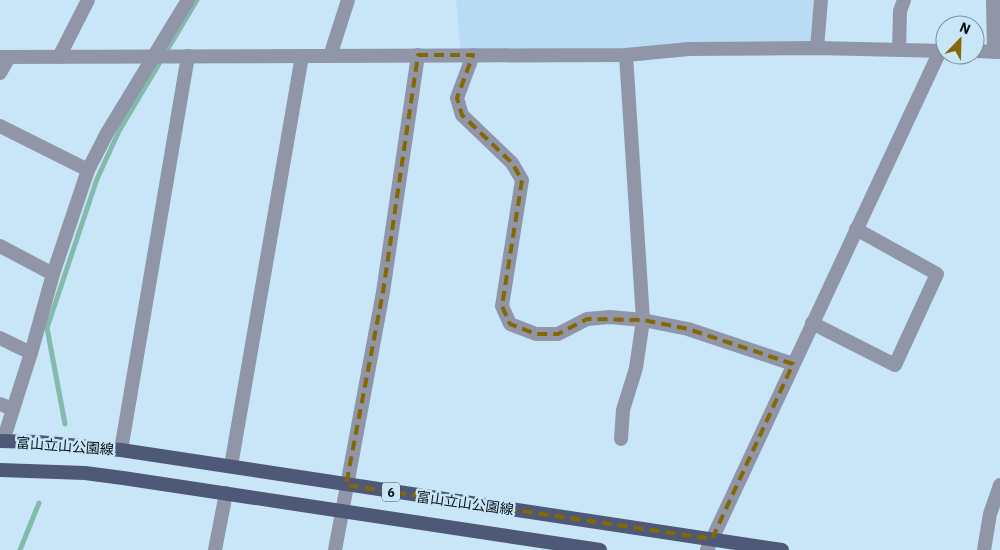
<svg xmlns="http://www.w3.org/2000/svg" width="1000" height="550" viewBox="0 0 1000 550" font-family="'IBM Plex Sans','Noto Sans JP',sans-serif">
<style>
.built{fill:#b9dbf4}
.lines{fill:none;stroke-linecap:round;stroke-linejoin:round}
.stream{stroke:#84baae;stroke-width:5}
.minor{stroke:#9096a8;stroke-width:14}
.primary{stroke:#4e5977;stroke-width:14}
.marked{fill:none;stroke:#856803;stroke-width:4;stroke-dasharray:10 6;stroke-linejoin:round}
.labels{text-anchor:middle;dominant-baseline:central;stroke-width:5;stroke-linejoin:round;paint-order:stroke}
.shield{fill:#c9e5f8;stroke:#41515a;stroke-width:1}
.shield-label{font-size:12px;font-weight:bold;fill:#071117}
.street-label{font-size:14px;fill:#071117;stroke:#c9e5f8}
</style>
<rect width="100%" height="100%" fill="#c9e5f8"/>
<path class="built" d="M 456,0 L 821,0 L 817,48 L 461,55 Z"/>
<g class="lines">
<g class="stream">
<path d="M 65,424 L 47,328 L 97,179 L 119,131 L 197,0"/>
<path d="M 20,550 L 39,503"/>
</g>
<g class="minor">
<path d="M 993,0 L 994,52"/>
<path d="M 817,48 L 821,0"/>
<path d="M 899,50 L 900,11 L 904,0"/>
<path d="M 975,51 L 1000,52"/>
<path d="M 473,55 L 457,98 L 462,115 L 512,163 L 522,180 L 502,306 L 510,324 L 536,334 L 558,334 L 587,319 L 610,317 L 643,320 L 688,329 L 793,364"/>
<path d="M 330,56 L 348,0"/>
<path d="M 0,57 L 626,55 L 689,49 L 817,48 L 945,51"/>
<path d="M 59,57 L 88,0"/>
<path d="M 0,73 L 9,57"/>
<path d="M 0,126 L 88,170 L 107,133 L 188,0"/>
<path d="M 0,246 L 53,274 L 88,170"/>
<path d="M 812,323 L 895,365 L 937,274 L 856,229"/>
<path d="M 0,338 L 31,353 L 53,274"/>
<path d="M 0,404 L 13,409"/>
<path d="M 621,439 L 623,410 L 636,368 L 643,320 L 626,55"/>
<path d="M 3,441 L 31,353"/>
<path d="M 121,450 L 188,56"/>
<path d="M 231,466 L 302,56"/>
<path d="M 215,550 L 226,493"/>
<path d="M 335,550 L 383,292 L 418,55"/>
<path d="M 707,550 L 940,51"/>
<path d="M 984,550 L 990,514 L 1000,485"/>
</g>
<g class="primary">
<path d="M 0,441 L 38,442 L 121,450 L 782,550"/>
<path d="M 0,470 L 85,473 L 123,478 L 600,550"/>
</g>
</g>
<path class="marked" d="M 418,55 L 473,55 L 457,98 L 462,115 L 512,163 L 522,180 L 502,306 L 510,324 L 536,334 L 558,334 L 587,319 L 643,320 L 688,329 L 793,364 L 712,539 L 346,485 L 383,292 Z"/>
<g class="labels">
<rect class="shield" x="382" y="482.5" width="18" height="19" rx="4"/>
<g class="shield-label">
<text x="391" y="492">6</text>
</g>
<g class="street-label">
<text transform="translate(65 446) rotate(4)">富山立山公園線</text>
<text transform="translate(465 503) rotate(8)">富山立山公園線</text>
</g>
</g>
<g transform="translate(960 40) rotate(23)"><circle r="24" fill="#c9e5f8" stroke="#7b909e"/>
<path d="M0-4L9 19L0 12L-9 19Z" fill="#856803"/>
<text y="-8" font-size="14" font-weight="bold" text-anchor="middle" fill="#071117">N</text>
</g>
</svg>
